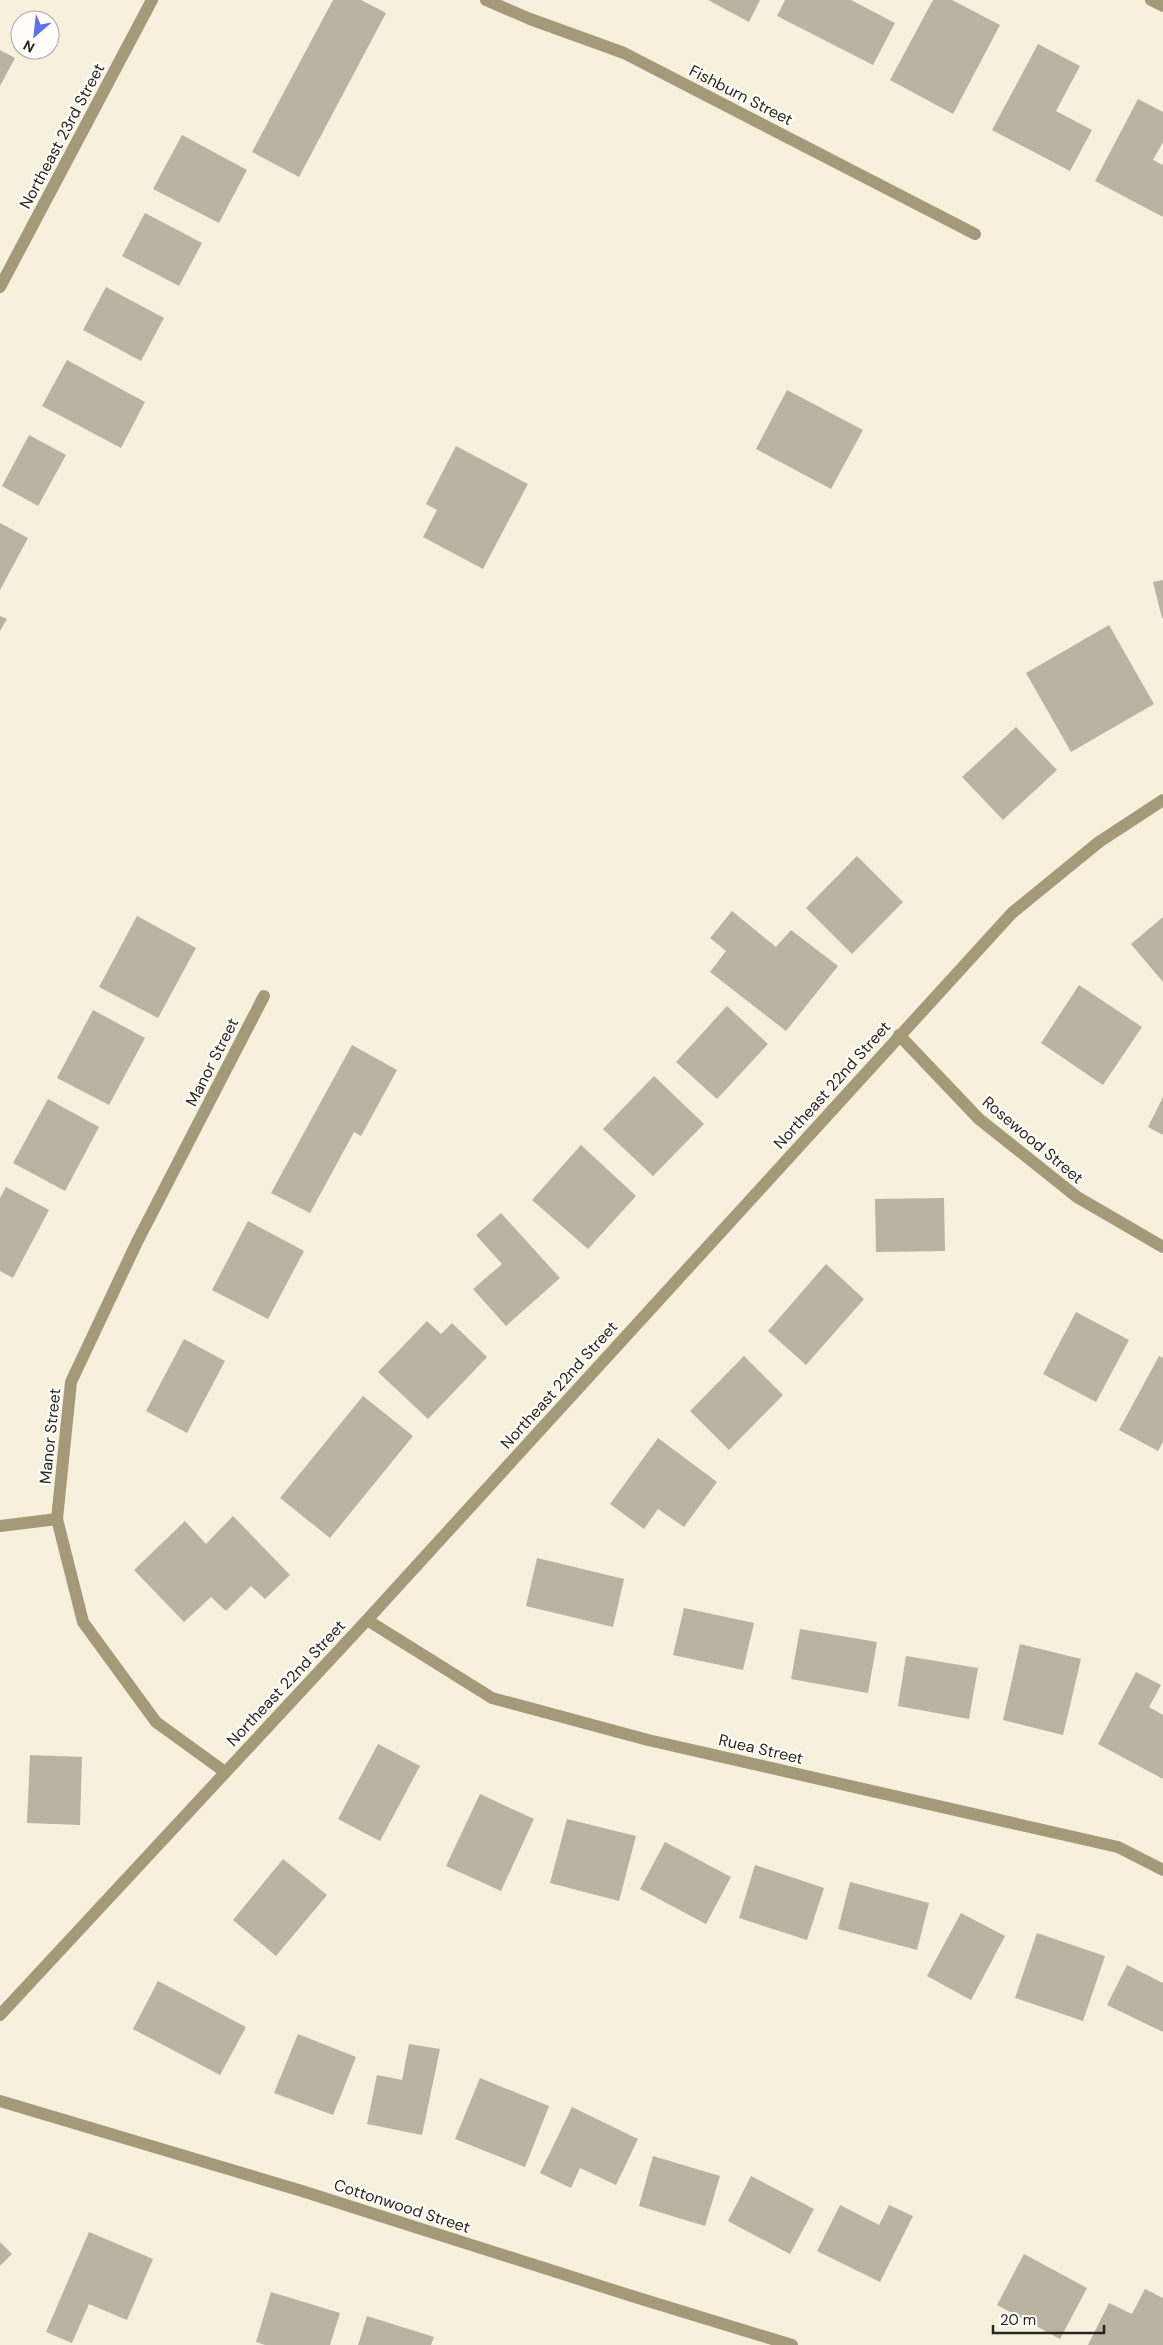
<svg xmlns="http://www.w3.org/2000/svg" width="1163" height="2345" viewBox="0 0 1163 2345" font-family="'DM Sans',sans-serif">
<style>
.building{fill:#bab3a1}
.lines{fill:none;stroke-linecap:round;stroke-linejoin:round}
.minor{stroke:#a49a79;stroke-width:12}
.labels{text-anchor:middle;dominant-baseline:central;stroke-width:4.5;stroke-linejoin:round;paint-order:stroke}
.street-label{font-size:16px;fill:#28261e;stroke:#fffefa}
</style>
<rect width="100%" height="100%" fill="#f7f0dd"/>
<g class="building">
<path d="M 333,0 L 361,0 L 386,13 L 299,177 L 252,152 Z"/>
<path d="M 708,0 L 760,0 L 749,22 Z"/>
<path d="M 785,0 L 851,0 L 895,23 L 873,65 L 777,16 Z"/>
<path d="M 933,0 L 952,0 L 1000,25 L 953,114 L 890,80 Z"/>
<path d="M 1038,44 L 1080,66 L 1056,111 L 1092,130 L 1070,171 L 992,130 Z"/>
<path d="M 0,50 L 15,58 L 0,86 Z"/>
<path d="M 1138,99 L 1163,112 L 1163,142 L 1153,160 L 1163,165 L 1163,217 L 1095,181 Z"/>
<path d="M 182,135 L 247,170 L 219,223 L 153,189 Z"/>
<path d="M 145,213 L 202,243 L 179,286 L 122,256 Z"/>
<path d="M 106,287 L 164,318 L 141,361 L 83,330 Z"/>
<path d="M 67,360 L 145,402 L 121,448 L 42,406 Z"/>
<path d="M 787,390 L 863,430 L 831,489 L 756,449 Z"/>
<path d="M 29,435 L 66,455 L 38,506 L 2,486 Z"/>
<path d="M 456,446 L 528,484 L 483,569 L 423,537 L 437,510 L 426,504 Z"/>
<path d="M 0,523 L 28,538 L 0,590 Z"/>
<path d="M 1163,580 L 1163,618 L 1162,618 L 1153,582 Z"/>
<path d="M 0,616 L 7,619 L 0,631 Z"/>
<path d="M 1109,625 L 1154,704 L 1071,752 L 1026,673 Z"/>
<path d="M 1016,727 L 1057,770 L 1003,820 L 962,777 Z"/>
<path d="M 857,856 L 903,902 L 852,954 L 806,908 Z"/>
<path d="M 732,911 L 776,947 L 791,930 L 838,966 L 786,1031 L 710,972 L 726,951 L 710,938 Z"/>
<path d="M 137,916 L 196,948 L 158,1018 L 99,987 Z"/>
<path d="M 1163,917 L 1163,982 L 1131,944 Z"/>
<path d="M 1079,985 L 1142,1027 L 1103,1085 L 1041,1043 Z"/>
<path d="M 727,1006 L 768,1044 L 717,1099 L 676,1062 Z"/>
<path d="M 93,1010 L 145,1038 L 109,1105 L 57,1078 Z"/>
<path d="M 352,1045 L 397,1070 L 361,1136 L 354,1132 L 310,1213 L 271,1193 Z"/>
<path d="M 654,1076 L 704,1124 L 653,1176 L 603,1129 Z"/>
<path d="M 1163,1097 L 1163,1135 L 1148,1127 Z"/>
<path d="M 48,1099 L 99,1127 L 65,1191 L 13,1163 Z"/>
<path d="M 581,1145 L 636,1196 L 588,1249 L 532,1200 Z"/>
<path d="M 6,1187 L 49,1210 L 13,1278 L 0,1271 L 0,1198 Z"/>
<path d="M 944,1198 L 945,1251 L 876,1252 L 875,1199 Z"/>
<path d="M 501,1213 L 560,1278 L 506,1326 L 473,1289 L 502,1264 L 476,1235 Z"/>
<path d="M 248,1221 L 304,1251 L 268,1319 L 212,1290 Z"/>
<path d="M 826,1264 L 864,1299 L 806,1365 L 768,1331 Z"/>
<path d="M 1076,1312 L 1129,1340 L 1096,1402 L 1043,1374 Z"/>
<path d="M 427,1321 L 441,1334 L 452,1323 L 487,1357 L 428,1419 L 378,1372 Z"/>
<path d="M 184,1339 L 225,1361 L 187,1433 L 146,1411 Z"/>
<path d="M 744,1356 L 783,1395 L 729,1450 L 690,1411 Z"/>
<path d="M 1159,1356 L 1163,1358 L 1163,1442 L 1158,1451 L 1119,1430 Z"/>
<path d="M 363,1396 L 413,1436 L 330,1538 L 280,1498 Z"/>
<path d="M 658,1438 L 717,1482 L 684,1527 L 658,1509 L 644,1529 L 610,1504 Z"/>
<path d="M 233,1516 L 290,1575 L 265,1599 L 251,1586 L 226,1611 L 211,1597 L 184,1622 L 134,1570 L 185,1521 L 206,1544 Z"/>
<path d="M 537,1558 L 624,1579 L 613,1627 L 526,1606 Z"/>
<path d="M 684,1608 L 754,1623 L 743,1670 L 673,1655 Z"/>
<path d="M 800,1629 L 877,1642 L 868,1693 L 791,1679 Z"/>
<path d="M 1020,1644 L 1081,1659 L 1063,1735 L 1003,1720 Z"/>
<path d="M 906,1656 L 978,1668 L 969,1719 L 898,1706 Z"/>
<path d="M 1136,1672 L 1161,1685 L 1149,1707 L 1163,1715 L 1163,1779 L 1098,1744 Z"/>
<path d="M 378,1744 L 420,1766 L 380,1841 L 338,1819 Z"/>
<path d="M 30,1755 L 82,1757 L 80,1825 L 27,1823 Z"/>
<path d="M 480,1794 L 534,1819 L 501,1891 L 446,1866 Z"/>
<path d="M 567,1819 L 636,1836 L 619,1901 L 550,1883 Z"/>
<path d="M 665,1842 L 731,1877 L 706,1924 L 640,1889 Z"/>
<path d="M 283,1859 L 327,1895 L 276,1956 L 233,1920 Z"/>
<path d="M 755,1865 L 824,1888 L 807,1940 L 739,1918 Z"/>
<path d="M 850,1882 L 929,1903 L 917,1950 L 838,1929 Z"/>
<path d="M 961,1913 L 1005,1936 L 971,2000 L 927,1976 Z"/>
<path d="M 1037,1933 L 1105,1956 L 1083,2021 L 1015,1998 Z"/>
<path d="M 1127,1965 L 1163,1983 L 1163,2032 L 1107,2005 Z"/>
<path d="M 158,1981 L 246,2027 L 220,2075 L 133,2029 Z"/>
<path d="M 298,2034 L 356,2057 L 333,2115 L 274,2093 Z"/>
<path d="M 409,2044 L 440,2049 L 422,2135 L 367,2124 L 377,2075 L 402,2080 Z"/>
<path d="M 480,2078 L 549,2106 L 525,2167 L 455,2139 Z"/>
<path d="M 572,2107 L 638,2139 L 616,2185 L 580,2168 L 571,2188 L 540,2173 Z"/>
<path d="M 653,2156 L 720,2176 L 705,2226 L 639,2206 Z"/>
<path d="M 751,2176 L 814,2209 L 790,2254 L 728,2221 Z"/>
<path d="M 840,2205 L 879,2225 L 889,2205 L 913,2216 L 880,2282 L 817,2251 Z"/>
<path d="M 89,2232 L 153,2259 L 127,2320 L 89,2304 L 72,2343 L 46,2332 Z"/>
<path d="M 0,2242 L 12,2254 L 0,2266 Z"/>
<path d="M 1024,2254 L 1087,2288 L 1060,2339 L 997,2305 Z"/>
<path d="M 1145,2289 L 1163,2298 L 1163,2345 L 1088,2345 L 1109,2303 L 1132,2314 Z"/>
<path d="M 271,2292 L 340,2313 L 330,2345 L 265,2345 L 256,2342 Z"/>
<path d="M 367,2316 L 434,2337 L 431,2345 L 358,2345 Z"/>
</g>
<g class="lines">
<g class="minor">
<path d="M 486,0 L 530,19 L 624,53 L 975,234"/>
<path d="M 1151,0 L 1163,6"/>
<path d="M 0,287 L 152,0"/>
<path d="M 899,1035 L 979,1119 L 1077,1197 L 1163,1247"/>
<path d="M 0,1526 L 57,1519"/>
<path d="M 367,1620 L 492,1698 L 648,1740 L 1118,1847 L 1163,1870"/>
<path d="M 225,1772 L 156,1722 L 83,1622 L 57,1519 L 71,1382 L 137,1242 L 264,996"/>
<path d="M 0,2015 L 367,1620 L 1012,913 L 1099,842 L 1163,800"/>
<path d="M 0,2101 L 302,2191 L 635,2297 L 792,2345"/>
</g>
</g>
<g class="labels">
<g class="street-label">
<text transform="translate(741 95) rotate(27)">Fishburn Street</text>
<text transform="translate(62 136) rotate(-62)">Northeast 23rd Street</text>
<text transform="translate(212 1062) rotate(-63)">Manor Street</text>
<text transform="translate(832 1085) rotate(-48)">Northeast 22nd Street</text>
<text transform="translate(1033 1140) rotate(40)">Rosewood Street</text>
<text transform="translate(559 1385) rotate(-48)">Northeast 22nd Street</text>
<text transform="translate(50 1436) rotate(-84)">Manor Street</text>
<text transform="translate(286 1683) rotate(-47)">Northeast 22nd Street</text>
<text transform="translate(761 1749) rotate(13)">Ruea Street</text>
<text transform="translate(402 2206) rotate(18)">Cottonwood Street</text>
</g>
</g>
<g transform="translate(35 35) rotate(208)"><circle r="24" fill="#fffefa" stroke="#a9a8a2"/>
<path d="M0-4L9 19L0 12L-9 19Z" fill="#5b72e9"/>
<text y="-8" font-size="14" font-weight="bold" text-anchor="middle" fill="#28261e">N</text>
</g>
<path d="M993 2325v8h111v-8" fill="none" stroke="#28261e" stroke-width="2.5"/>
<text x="1000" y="2325" font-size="15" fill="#28261e" stroke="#fffefa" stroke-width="4" paint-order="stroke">20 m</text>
</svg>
